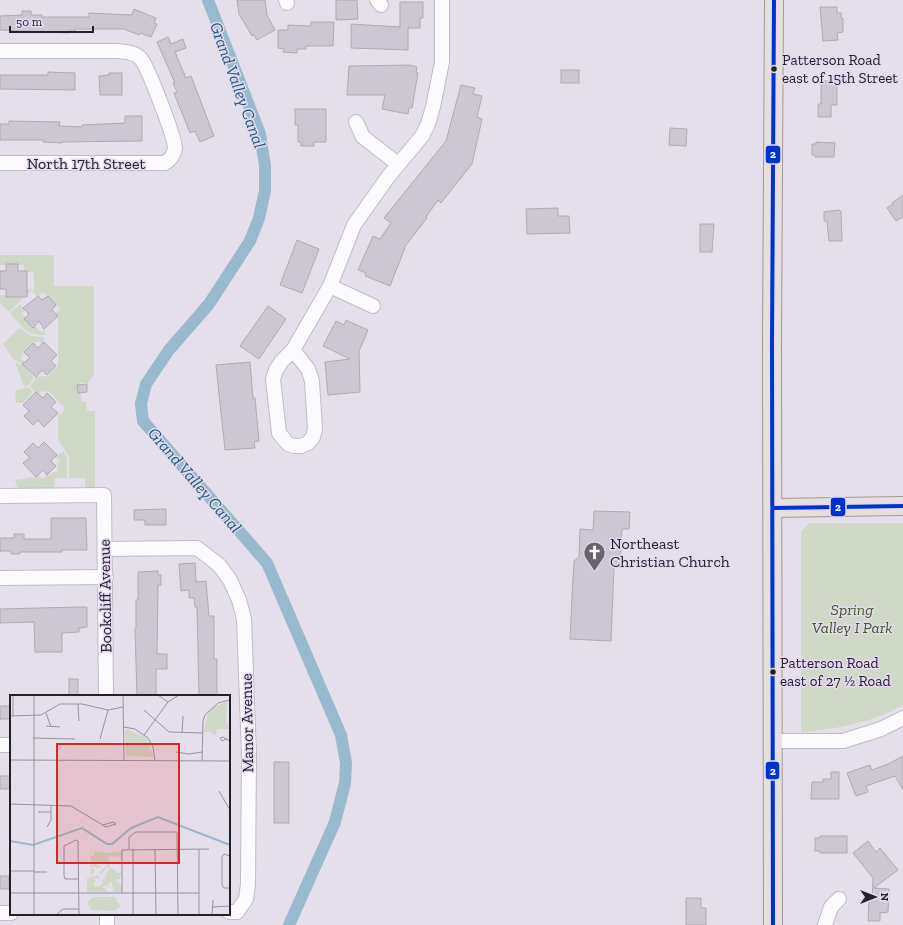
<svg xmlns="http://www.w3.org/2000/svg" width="903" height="925" viewBox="0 0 903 925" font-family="'Zilla Slab',serif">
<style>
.green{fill:#d0d8c8}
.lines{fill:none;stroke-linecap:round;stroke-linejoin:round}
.canal{stroke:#99bacc;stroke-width:12}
.building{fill:#cdc6d3;stroke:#afaab3}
.minor-casing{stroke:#c1bcc6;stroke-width:16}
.major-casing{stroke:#a49896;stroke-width:20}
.minor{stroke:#fbfafc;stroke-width:14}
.major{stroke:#e6e0dd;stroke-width:18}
.bus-1-casing{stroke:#e5d9f1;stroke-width:7}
.bus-1{stroke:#03c;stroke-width:4}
.bus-dot{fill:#25212a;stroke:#e5d9f1;stroke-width:1.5}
.labels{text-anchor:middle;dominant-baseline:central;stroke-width:3;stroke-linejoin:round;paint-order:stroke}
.bus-label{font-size:15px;fill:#25212a;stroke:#e5d9f1;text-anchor:start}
.street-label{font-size:16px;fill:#25212a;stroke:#e5d9f1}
.poi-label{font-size:16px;fill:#25212a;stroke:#e5d9f1;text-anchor:start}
.park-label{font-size:16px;font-style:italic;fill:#415b21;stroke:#e5d9f1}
.water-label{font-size:17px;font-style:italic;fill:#1d5c73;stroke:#e5d9f1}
.inset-river{fill:none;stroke:#99bacc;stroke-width:2}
.inset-road{fill:none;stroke:#98939e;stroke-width:1}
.view{fill:#d62828;fill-opacity:0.15;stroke:#d62828;stroke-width:2}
.inset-edge{fill:none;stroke:#25212a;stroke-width:2}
.line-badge{stroke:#e5d9f1;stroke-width:1.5}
.badge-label{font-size:11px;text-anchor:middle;font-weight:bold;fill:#fff}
</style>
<rect width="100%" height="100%" fill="#e5dfeb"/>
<g class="green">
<path d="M 0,255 L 54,255 L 54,286 L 94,286 L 94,374 L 88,383 L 79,383 L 79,385 L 77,385 L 78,393 L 80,393 L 82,402 L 86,401 L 87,411 L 95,411 L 95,492 L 85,492 L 85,478 L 69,478 L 69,457 L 65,450 L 58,440 L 58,414 L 63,413 L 64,408 L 49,391 L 44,392 L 42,390 L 38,394 L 30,387 L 36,377 L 48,376 L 57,367 L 58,365 L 58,317 L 55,314 L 60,309 L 43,292 L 38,297 L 32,291 L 34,290 L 34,273 L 24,271 L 24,265 L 0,265 Z"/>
<path d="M 27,289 L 32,289 L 9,312 L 0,303 L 0,295 L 6,295 L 6,297 L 18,293 L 27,293 Z"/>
<path d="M 20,304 L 25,310 L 21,313 L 26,318 L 24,319 L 33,328 L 35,326 L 41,332 L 44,329 L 45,335 C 25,335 23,327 10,313 Z"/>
<path d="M 19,328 L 31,336 L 44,337 L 44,341 L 41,344 L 38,340 L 35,343 L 32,342 L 23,352 L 23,354 L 20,358 L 25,362 L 23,364 L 13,359 L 3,344 Z"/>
<path d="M 15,362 L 22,365 L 34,377 L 29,385 L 24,386 Z"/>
<path d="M 28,387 L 33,392 L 23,403 L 16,403 L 15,391 Z"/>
<path d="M 64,451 L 67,460 L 67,478 L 55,478 L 54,489 L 22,490 L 17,487 L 15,480 L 35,477 L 38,475 L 43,479 L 47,474 L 49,476 L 53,472 L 58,472 L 57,464 L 60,461 L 55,457 Z"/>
<path d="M 809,523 L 903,523 L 903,705 C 870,723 838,729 801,732 L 801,532 Z"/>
</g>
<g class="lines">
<path class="canal" d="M 208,0 L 260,134 L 265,166 L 265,191 L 259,218 L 250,241 L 209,304 L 169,350 L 146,384 L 141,404 L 143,421 L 267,563 L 341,735 L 346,763 L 345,783 L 335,822 L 289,925"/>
</g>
<g class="building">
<path d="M 237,0 L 265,0 L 267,15 L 275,30 L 257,40 L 254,35 L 252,36 L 239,14 Z"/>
<path d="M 336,0 L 357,0 L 358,19 L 336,20 Z"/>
<path d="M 400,2 L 423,2 L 423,18 L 420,18 L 420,28 L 408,28 L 408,50 L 351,48 L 351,24 L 400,27 Z"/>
<path d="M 820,7 L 837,7 L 837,13 L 841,13 L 841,18 L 843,18 L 843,32 L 837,33 L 838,40 L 823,41 Z"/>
<path d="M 134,9 L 156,18 L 154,23 L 157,24 L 151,37 L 140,33 L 139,35 L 124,29 L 75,29 L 75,31 L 69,31 L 69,33 L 0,30 L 0,16 L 22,15 L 22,11 L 31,11 L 31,15 L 42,15 L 42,17 L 89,17 L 89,13 L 132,15 Z"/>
<path d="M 311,22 L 334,22 L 333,46 L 306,46 L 306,49 L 297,49 L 297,53 L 283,52 L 284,49 L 278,48 L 278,30 L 288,30 L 288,25 L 311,26 Z"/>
<path d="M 168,37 L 171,44 L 183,39 L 186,48 L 175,52 L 186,78 L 191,76 L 214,136 L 200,142 L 195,131 L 190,133 L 174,93 L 177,92 L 173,83 L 175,83 L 157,42 Z"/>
<path d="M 410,65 L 417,67 L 416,73 L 418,73 L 412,108 L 409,108 L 408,114 L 382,109 L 385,95 L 347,95 L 349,66 Z"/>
<rect x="561" y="70" width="18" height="13"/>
<path d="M 48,72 L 75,73 L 75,90 L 0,89 L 0,75 L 48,75 Z"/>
<path d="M 109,73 L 122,73 L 122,95 L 100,95 L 99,76 L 109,75 Z"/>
<path d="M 821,81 L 837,81 L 837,105 L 831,105 L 831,117 L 818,117 L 818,104 L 821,104 Z"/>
<path d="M 461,85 L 475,88 L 473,94 L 482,96 L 477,117 L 482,119 L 472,164 L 441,203 L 438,200 L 426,217 L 427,218 L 406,245 L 390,286 L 365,276 L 366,273 L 358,270 L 373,236 L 380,239 L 391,223 L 384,218 L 446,141 Z"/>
<path d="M 295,109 L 326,109 L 326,142 L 314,142 L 314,146 L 301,146 L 301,142 L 298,142 L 298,125 L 295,125 Z"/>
<path d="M 125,116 L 142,116 L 142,141 L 62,142 L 62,143 L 43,142 L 43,140 L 0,140 L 0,124 L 9,124 L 9,121 L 60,122 L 59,126 L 82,127 L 82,125 L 125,123 Z"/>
<path d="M 670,128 L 687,129 L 686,146 L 669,145 Z"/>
<path d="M 816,142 L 835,143 L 834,157 L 815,157 L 815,155 L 812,155 L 812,144 L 816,144 Z"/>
<path d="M 903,195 L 903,217 L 896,221 L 887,208 L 893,204 L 892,203 Z"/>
<path d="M 558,208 L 558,216 L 569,216 L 570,233 L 527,234 L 526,209 Z"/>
<path d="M 839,210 L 841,211 L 842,241 L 829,241 L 827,221 L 824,221 L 824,212 Z"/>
<path d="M 700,224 L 714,224 L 712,252 L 700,252 Z"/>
<path d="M 297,240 L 319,249 L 302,293 L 280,285 Z"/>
<path d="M 6,264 L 18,264 L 18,271 L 27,271 L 27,297 L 6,297 L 6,289 L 0,289 L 0,271 L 6,271 Z"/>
<path d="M 38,296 L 42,300 L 48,296 L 56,305 L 52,310 L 58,316 L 44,329 L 39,321 L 33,328 L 24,319 L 29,314 L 23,308 Z"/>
<path d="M 268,306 L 286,319 L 259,359 L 240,346 Z"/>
<path d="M 346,320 L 368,330 L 359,351 L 360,392 L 328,395 L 325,362 L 350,359 L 323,346 L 336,321 L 344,325 Z"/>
<path d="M 44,342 L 57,355 L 51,361 L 56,366 L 47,375 L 42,370 L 36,377 L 22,364 L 30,358 L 24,352 L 33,343 L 38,348 Z"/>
<path d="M 250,362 L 253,398 L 255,398 L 259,441 L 254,442 L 255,448 L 225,450 L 216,365 Z"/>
<path d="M 87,384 L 87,392 L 78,393 L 77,385 Z"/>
<path d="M 36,392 L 43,398 L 47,393 L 56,402 L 51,407 L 58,413 L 44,427 L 38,420 L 33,425 L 24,416 L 29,411 L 23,405 Z"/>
<path d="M 44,442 L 57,455 L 51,461 L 56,466 L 47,475 L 43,470 L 36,477 L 23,463 L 30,458 L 24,452 L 33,443 L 38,448 Z"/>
<path d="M 166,509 L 166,525 L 145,525 L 145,520 L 134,520 L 134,510 Z"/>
<path d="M 594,511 L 630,512 L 629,529 L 622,529 L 620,567 L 614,567 L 611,641 L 570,639 L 573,577 L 574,561 L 579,557 L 580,529 L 593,530 Z"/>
<path d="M 51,518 L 86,518 L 87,550 L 62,550 L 62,552 L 20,552 L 20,554 L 11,554 L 11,551 L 0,551 L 0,538 L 14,538 L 14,534 L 24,534 L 24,539 L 51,539 Z"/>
<path d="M 195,563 L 196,582 L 206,581 L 209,616 L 214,616 L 214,659 L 217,659 L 217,696 L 199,696 L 197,607 L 195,607 L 194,598 L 189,598 L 189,590 L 181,591 L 179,564 Z"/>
<path d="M 158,571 L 158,575 L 161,575 L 161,585 L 158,585 L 158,588 L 157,654 L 167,654 L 167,669 L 156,669 L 156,696 L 137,696 L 135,629 L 136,629 L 136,600 L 138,600 L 138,572 Z"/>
<path d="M 77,607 L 87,607 L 87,627 L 79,628 L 79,632 L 62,633 L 62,652 L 35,652 L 34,622 L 0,623 L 0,609 Z"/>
<rect x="69" y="679" width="9" height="16"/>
<rect x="0" y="706" width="11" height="13"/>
<path d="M 903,756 L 903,790 L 895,776 L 866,786 L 868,792 L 856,796 L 847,773 L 870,765 L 872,770 L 888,764 Z"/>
<rect x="274" y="762" width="15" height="61"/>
<path d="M 831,772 L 839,772 L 839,799 L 811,799 L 812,782 L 823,782 L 823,779 L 831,779 Z"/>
<rect x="0" y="776" width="11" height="13"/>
<path d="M 820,836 L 847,836 L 847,853 L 820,853 L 820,851 L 815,851 L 815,838 L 820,838 Z"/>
<path d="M 868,841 L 876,852 L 880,848 L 898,870 L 874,888 L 889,889 L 888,912 L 880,913 L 880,921 L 868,921 L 869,901 L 872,901 L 873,878 L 853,853 Z"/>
<rect x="0" y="876" width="9" height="13"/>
<path d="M 686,898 L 701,898 L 701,908 L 706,908 L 706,925 L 686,925 Z"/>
</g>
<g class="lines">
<defs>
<g id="minor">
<path d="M 286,0 L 287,3"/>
<path d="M 377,0 L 381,5"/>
<path d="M 0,51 L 118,51 C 126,52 135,52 141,59 C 148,67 175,138 175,148 C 174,155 171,159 165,163 L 0,163"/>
<path d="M 356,122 L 363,137 L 398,164"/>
<path d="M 330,286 L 373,306"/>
<path d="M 293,350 L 308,369 L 312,381 L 315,429 L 313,437 L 308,443 L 301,446 L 294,446 L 288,444 L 279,433 L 273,379 L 276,370 L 281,362 L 293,350 L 330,286 L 354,225 L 388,177 L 422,136 L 428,124 L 433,107 L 442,62 L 442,0"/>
<path d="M 0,496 L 104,495 L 106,696"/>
<path d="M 105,549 L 197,548 L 219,565 L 230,580 L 239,600 L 244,619 L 249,755 L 248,884 L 246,899 L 237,912 L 229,912"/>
<path d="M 0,578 L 106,577"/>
<path d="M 773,741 L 843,741 L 881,729 L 903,718"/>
<path d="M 0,745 L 11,745"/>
<path d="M 0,913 L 11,913"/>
<path d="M 107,925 L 107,914"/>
<path d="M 825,925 L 831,907 L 839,899"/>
</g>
<g id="major">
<path d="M 773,508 L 903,506"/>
<path d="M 773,925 L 772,342 L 774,0"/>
</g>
</defs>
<use href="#minor" class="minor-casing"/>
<use href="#major" class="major-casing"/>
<use href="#minor" class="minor"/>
<use href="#major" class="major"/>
<defs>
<g id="bus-1">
<path d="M 773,508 L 903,506"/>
<path d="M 773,925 L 772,342 L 774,0"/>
</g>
</defs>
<use href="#bus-1" class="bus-1-casing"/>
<use href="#bus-1" class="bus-1"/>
</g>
<defs>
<symbol id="church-pin" viewBox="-11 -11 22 30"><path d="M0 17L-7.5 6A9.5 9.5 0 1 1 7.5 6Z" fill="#68646e" stroke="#e5d9f1"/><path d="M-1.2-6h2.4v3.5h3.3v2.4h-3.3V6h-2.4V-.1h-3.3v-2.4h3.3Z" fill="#fff"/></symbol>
</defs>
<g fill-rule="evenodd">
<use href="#church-pin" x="582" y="540" width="25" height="34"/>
</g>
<g class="bus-dot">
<circle cx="774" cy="69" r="3.5"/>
<circle cx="773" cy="672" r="3.5"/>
</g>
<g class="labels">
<g class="bus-label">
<text x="782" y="60">Patterson Road<tspan x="782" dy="18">east of 15th Street</tspan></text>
<text x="780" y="663">Patterson Road<tspan x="780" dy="18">east of 27 ½ Road</tspan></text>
</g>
<g class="street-label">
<text x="86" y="163">North 17th Street</text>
<text transform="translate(105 596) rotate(-91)">Bookcliff Avenue</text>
<text transform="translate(247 723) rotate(-91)">Manor Avenue</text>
</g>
<g class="poi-label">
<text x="610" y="543">Northeast<tspan x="610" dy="18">Christian Church</tspan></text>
</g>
<g class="park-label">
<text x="852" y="609">Spring<tspan x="852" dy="18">Valley I Park</tspan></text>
</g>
<g class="water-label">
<text transform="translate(238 85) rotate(70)">Grand Valley Canal</text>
<text transform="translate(195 480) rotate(49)">Grand Valley Canal</text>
</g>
</g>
<g transform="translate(10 695)">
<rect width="220" height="220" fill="#e5dfeb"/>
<path d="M 217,7 L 216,27 L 220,34 L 207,34 L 206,40 L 203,40 L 202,37 L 194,37 L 198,18 L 206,11 ZM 117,34 L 136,43 L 144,62 L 116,61 L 115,36 ZM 85,156 L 98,158 L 112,156 L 111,166 L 109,161 L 103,162 L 101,160 L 98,162 L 100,166 L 93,169 L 90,166 L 86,169 L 91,172 L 86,174 L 86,172 L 83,171 L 81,173 L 85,175 L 83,179 L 79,182 L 75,183 L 81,180 L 80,161 L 84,161 ZM 99,168 L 100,173 L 104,174 L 107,178 L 110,178 L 112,173 L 110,184 L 105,185 L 112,191 L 110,197 L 104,197 L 102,188 L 99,187 L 99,192 L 95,190 L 91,192 L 96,194 L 96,197 L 77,197 L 77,184 L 87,180 L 90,184 L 84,183 L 86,187 L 89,186 L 88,187 L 84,187 L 85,192 L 92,190 L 93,184 L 96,185 L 94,183 L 99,174 L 97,171 L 92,179 L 88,178 ZM 83,202 L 105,202 L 110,211 L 106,216 L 82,215 L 77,208 Z" fill="#d0d8c8"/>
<path class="inset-river" d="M 0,146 L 23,150 L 72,133 L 97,149 L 102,149 L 121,133 L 148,122 L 220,150"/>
<path class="inset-road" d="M 3,0 L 3,21M 113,0 L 114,66M 148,0 L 158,7M 68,9 L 69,26M 134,15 L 159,37 L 192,38M 36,18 L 41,32M 0,21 L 31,20 L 50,9 L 72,9 L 98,15 L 113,12M 36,31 L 50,32M 114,32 L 125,34 L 138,43 L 143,52 L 145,66M 172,38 L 173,21M 134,40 L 158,7 L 169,0M 23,43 L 65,44M 90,44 L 98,15M 216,44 L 212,46 L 210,43 L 213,42 L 220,46M 166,57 L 179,59 L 192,57M 0,65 L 220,66M 192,66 L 193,26 L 195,20 L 208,8 L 220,5M 209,96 L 220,115M 0,109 L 61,111 L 96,132 L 106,129 L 103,127 L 93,130M 28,117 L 41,117M 37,132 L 41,125 L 41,110M 119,154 L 119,142 L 126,137 L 167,137 L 168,220M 123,154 L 123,220M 145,154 L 146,220M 220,161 L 214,159 L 212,162 L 212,190 L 214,193 L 220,193M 0,176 L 24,176M 24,177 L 37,177M 68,184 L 55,184 L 54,181 L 54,151 L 66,145 L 68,146 L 69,220M 0,198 L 189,198M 112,198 L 112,155 L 199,154M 202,212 L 220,211M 24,220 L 24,0M 46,220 L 53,214 L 69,214M 189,220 L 189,154M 202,220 L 203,205"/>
<path class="view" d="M 47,49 L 169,49 L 169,168 L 47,168 Z"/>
<rect width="220" height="220" class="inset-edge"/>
</g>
<g class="line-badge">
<rect x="765" y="145" width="16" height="19" rx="4" fill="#03c"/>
<rect x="830" y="497" width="16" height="20" rx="4" fill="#03c"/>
<rect x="765" y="761" width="15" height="19" rx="4" fill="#03c"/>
</g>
<g class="badge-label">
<text x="773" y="158">2</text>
<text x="838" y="511">2</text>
<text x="773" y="775">2</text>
</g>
<g transform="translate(875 897) rotate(90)" stroke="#e5d9f1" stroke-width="3" paint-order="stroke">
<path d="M0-3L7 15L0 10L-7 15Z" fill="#25212a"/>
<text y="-6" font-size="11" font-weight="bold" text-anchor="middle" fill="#25212a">N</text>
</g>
<path d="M10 26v6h83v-6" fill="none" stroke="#25212a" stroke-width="2"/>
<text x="16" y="26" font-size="12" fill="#25212a" stroke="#e5d9f1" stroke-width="3" paint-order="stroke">50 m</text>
</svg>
